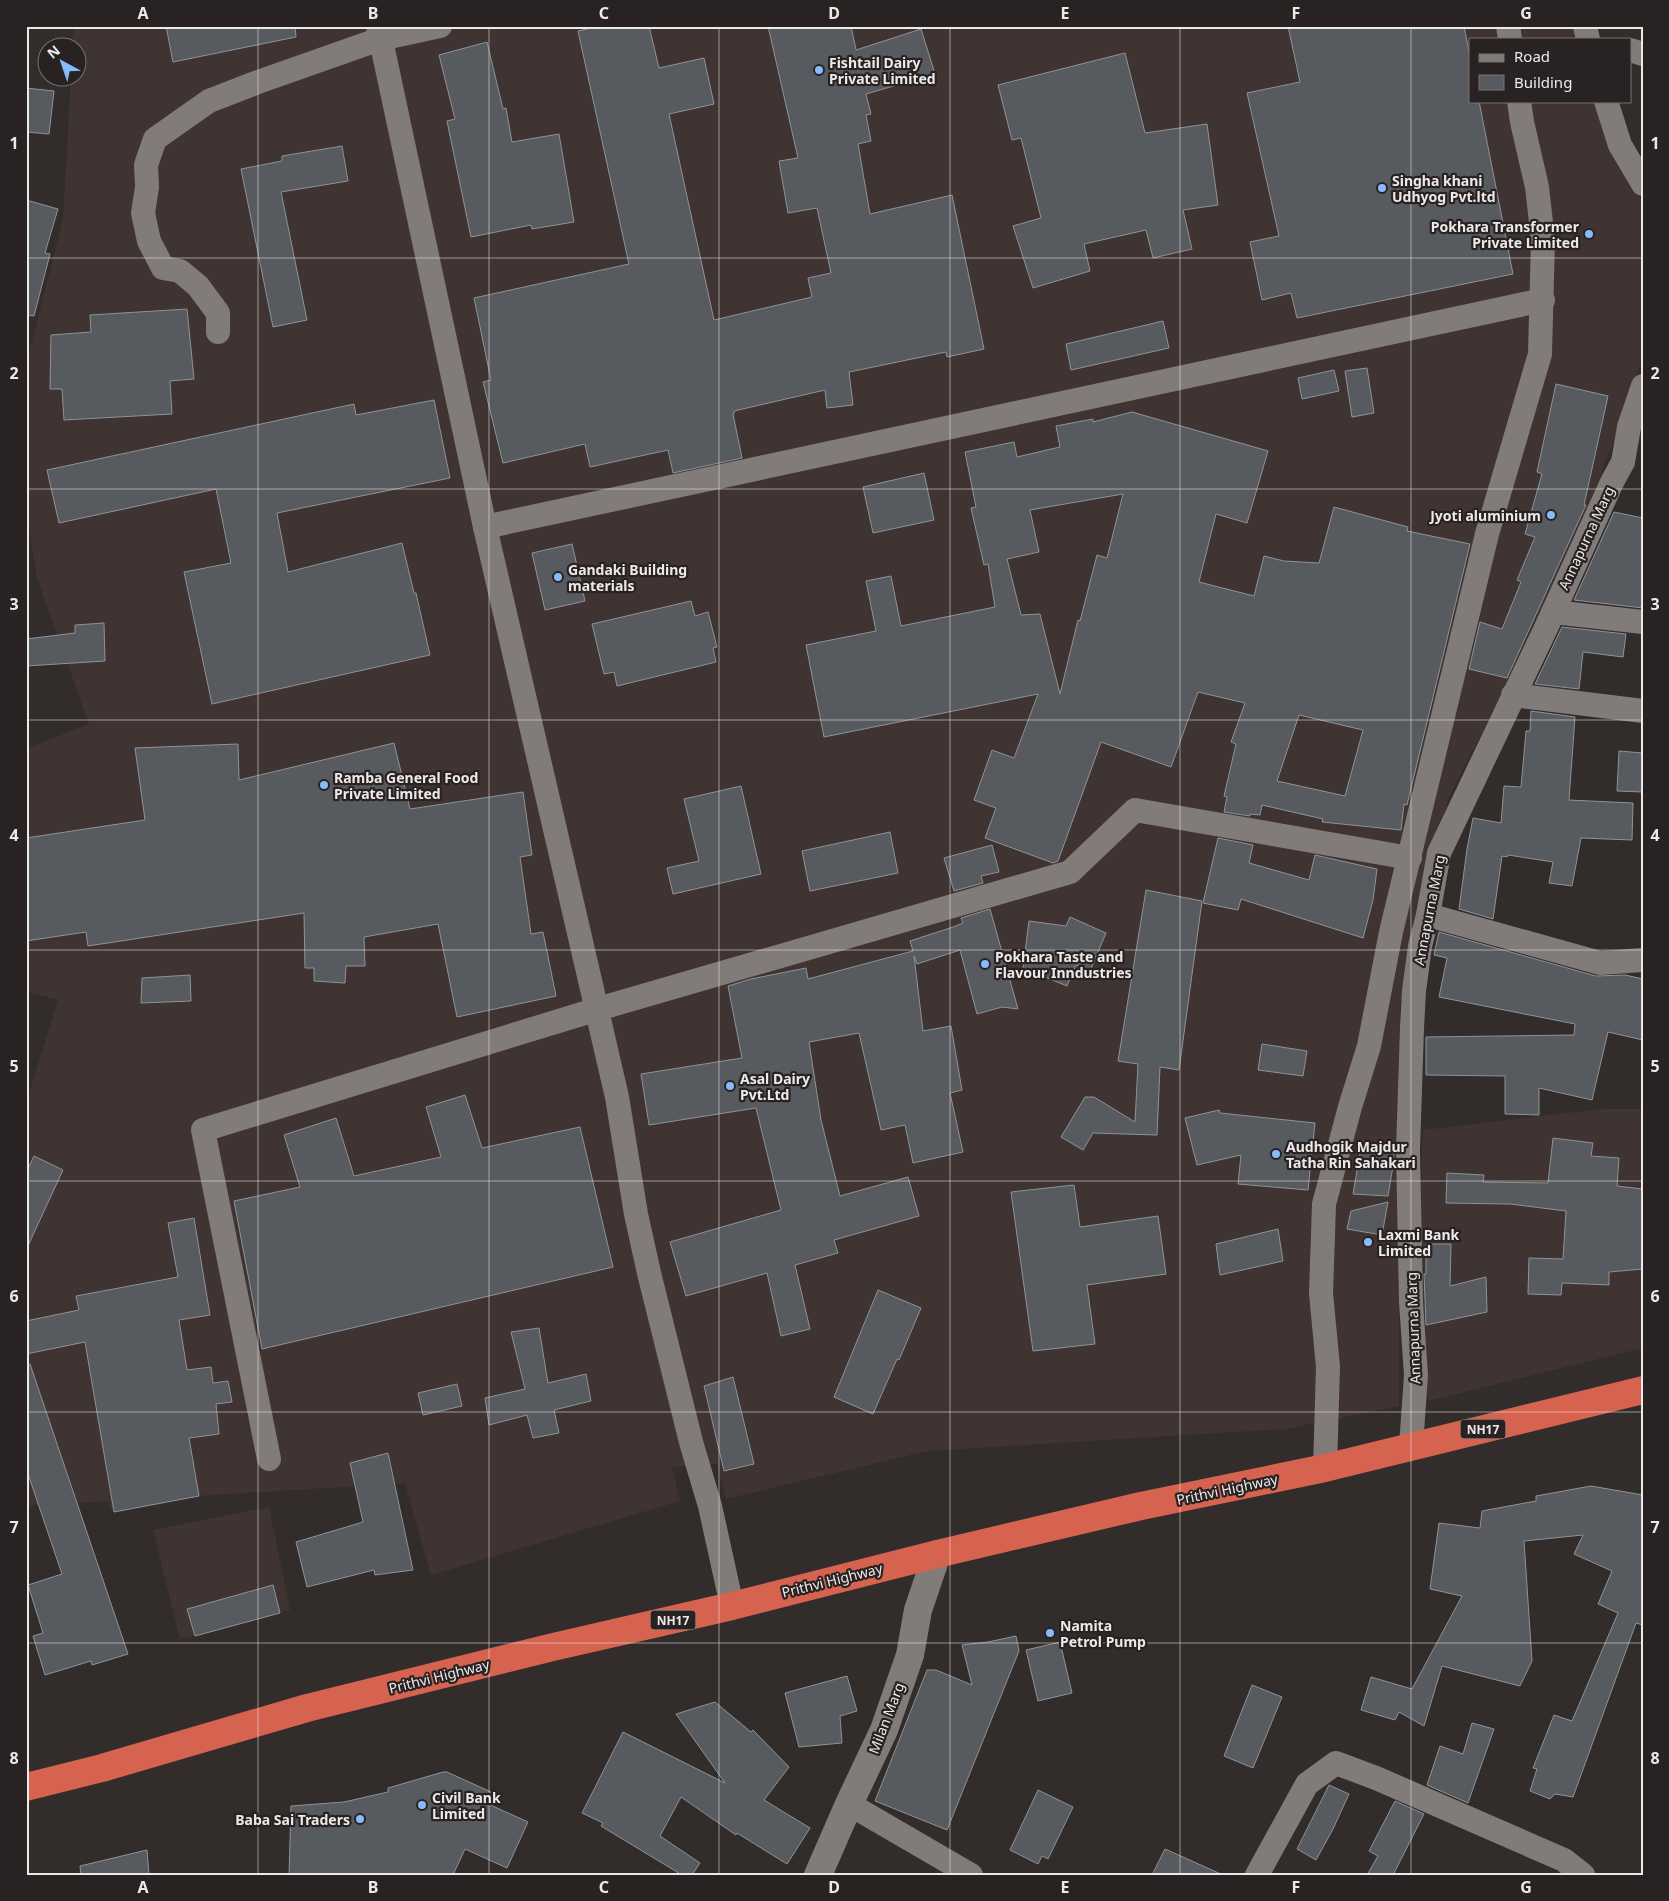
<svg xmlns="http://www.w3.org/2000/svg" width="1669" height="1901" viewBox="0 0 1669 1901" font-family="'Noto Sans',sans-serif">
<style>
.built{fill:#403432}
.building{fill:#575a5f;stroke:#8f9397;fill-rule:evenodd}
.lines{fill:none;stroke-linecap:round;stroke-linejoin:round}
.street{stroke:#817b79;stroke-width:24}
.secondary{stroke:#817b79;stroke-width:28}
.highway{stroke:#d66350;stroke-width:28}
.grid{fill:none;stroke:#ede9e8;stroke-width:1;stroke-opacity:0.55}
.poi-dot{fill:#87bbfb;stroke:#282322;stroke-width:2}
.labels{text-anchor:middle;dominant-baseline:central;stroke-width:4.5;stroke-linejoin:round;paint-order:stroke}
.shield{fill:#282322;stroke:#b2aead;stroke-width:1}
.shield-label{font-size:12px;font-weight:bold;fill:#ede9e8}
.poi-label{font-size:14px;font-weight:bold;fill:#ede9e8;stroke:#282322;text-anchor:start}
.street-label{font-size:14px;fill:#ede9e8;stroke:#282322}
.neatline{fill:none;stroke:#ede9e8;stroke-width:2}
.grid-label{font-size:16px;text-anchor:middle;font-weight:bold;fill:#ede9e8}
</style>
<rect width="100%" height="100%" fill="#322c2b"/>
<g class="built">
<path d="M 74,26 L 1577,26 L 1581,39 L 1470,39 L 1470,57 L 1468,48 L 1247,93 L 1297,318 L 1513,274 L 1479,101 L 1600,101 L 1610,132 L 1643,205 L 1643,355 L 1632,392 L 1563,574 L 1449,797 L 1400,1005 L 1399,1406 L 1286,1429 L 927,1451 L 726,1499 L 717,1464 L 672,1467 L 680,1501 L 431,1575 L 405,1483 L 166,1498 L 111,1509 L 109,1501 L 26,1506 L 26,1104 L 58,1000 L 26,992 L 26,749 L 89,724 L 37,578 L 26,509 L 26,365 L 63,219 L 71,78 L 78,78 L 78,48 L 72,47 Z"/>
<path d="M 1601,1109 L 1643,1109 L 1643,1348 L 1428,1401 L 1418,1269 L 1423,1130 Z"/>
<path d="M 269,1507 L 290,1610 L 180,1639 L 153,1530 Z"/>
</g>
<g class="building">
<path d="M 166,26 L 295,26 L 296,37 L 173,62 Z"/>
<path d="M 600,26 L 649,26 L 659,68 L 704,58 L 714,104 L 669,114 L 714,320 L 812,297 L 808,278 L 831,273 L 817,208 L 788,213 L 779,161 L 798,158 L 768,26 L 851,26 L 856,50 L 921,29 L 935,74 L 866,94 L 871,114 L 866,115 L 871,141 L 858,144 L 870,214 L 952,195 L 984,349 L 947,357 L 946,352 L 849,372 L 853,405 L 827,408 L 825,390 L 734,411 L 734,414 L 733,414 L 742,458 L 673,473 L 668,450 L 590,467 L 585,444 L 503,463 L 483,382 L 491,380 L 474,298 L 629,264 L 578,31 Z"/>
<path d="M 1288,26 L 1464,26 L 1470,57 L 1470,101 L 1479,101 L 1513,274 L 1297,318 L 1291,293 L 1262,300 L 1250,242 L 1279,236 L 1247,93 L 1300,82 Z"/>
<path d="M 487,42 L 503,109 L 506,108 L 512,142 L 559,134 L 574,222 L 532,229 L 531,225 L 471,237 L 447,121 L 455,119 L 439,55 Z"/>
<path d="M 1125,53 L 1145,133 L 1207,124 L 1218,205 L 1183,210 L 1192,249 L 1153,258 L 1146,230 L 1084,244 L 1090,271 L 1033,288 L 1013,226 L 1041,218 L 1021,138 L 1012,140 L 998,85 Z"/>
<path d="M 26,88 L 54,91 L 49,134 L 26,132 Z"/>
<path d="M 342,146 L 348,181 L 281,192 L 307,320 L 273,327 L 241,169 L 282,161 L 282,156 Z"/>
<path d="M 26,200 L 58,209 L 45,253 L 50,254 L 34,316 L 26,315 Z"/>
<path d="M 187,309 L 194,379 L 170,381 L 172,414 L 64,420 L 62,389 L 50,389 L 51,335 L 91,332 L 90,315 Z"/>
<path d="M 1163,321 L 1169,348 L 1071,370 L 1066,344 Z"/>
<path d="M 1367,368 L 1374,413 L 1352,417 L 1345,371 Z"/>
<path d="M 1334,370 L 1339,391 L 1302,399 L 1298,378 Z"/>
<path d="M 1556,384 L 1608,396 L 1584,505 L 1586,505 L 1507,678 L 1469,669 L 1480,622 L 1502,629 L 1521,582 L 1517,580 L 1535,537 L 1525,534 L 1542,474 L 1537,472 Z"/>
<path d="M 434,400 L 450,478 L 277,513 L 288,572 L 402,543 L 414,593 L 416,593 L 430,655 L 212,704 L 184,572 L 231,563 L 216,489 L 59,523 L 47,470 L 354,404 L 356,415 Z"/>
<path d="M 1132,412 L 1268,451 L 1247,523 L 1216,514 L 1199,582 L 1254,596 L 1264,556 L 1284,561 L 1319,563 L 1334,507 L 1408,527 L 1407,531 L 1470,544 L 1407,805 L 1404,804 L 1401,830 L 1322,822 L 1323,819 L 1262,805 L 1260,815 L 1250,814 L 1250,816 L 1224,812 L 1227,797 L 1224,796 L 1236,744 L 1231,742 L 1245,703 L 1198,692 L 1171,767 L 1101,742 L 1058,861 L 1053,863 L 985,838 L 996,808 L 974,800 L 992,750 L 1014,758 L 1038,694 L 824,737 L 806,645 L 876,631 L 866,581 L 891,576 L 901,626 L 995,607 L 988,564 L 984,565 L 971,508 L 976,507 L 965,452 L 1014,442 L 1017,457 L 1060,447 L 1056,426 L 1093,419 L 1093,422 ZM 1123,494 L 1107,558 L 1097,555 L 1080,621 L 1078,620 L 1060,694 L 1040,614 L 1021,615 L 1007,559 L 1039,552 L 1030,510 ZM 1299,715 L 1363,730 L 1345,796 L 1277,781 Z"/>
<path d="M 924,473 L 934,520 L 873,533 L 863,487 Z"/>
<path d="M 1614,512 L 1643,518 L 1643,608 L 1574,600 Z"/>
<path d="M 572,544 L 585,601 L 545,610 L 532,553 Z"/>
<path d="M 691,601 L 695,616 L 708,612 L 717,647 L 713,648 L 716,662 L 617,686 L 614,672 L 604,674 L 592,624 Z"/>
<path d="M 104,623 L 105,661 L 26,666 L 26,639 L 75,633 L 75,625 Z"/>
<path d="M 1562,627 L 1626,634 L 1623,657 L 1583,652 L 1579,689 L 1535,684 Z"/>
<path d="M 1531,711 L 1575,717 L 1569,800 L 1633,803 L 1632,840 L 1581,838 L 1572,886 L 1549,883 L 1553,862 L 1508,855 L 1507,857 L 1502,856 L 1493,919 L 1459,909 L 1467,849 L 1473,818 L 1501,823 L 1504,786 L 1521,787 L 1526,731 L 1530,731 Z"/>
<path d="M 394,743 L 410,809 L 523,792 L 532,855 L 520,857 L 531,934 L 543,932 L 556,996 L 457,1017 L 438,924 L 364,937 L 365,966 L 346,966 L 345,983 L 314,981 L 314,968 L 305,968 L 304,913 L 88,946 L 86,932 L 26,941 L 26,838 L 145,820 L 135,748 L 238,744 L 239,780 Z"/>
<path d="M 1619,751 L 1643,753 L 1643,792 L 1617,791 Z"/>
<path d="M 741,786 L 761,874 L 673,894 L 667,868 L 699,861 L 684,799 Z"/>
<path d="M 890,832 L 898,873 L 810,891 L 802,851 Z"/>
<path d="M 1218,838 L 1253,845 L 1249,863 L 1309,880 L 1315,855 L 1377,869 L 1373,900 L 1363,938 L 1241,899 L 1238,910 L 1203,903 Z"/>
<path d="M 992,845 L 999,872 L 981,876 L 983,883 L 954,891 L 944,858 Z"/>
<path d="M 1146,890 L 1202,901 L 1179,1070 L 1160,1067 L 1157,1135 L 1093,1133 L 1083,1150 L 1061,1137 L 1085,1097 L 1094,1097 L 1135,1122 L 1138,1064 L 1118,1061 Z"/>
<path d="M 990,909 L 1018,1009 L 1002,1007 L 977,1014 L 960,950 L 917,964 L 914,956 L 923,1031 L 951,1026 L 962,1090 L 950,1093 L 963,1152 L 913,1163 L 905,1125 L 881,1130 L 859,1033 L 809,1042 L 821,1120 L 840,1196 L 908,1177 L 919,1216 L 834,1240 L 838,1253 L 795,1265 L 810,1329 L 781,1336 L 767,1273 L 686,1296 L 670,1242 L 781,1210 L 756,1108 L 649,1125 L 641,1074 L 742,1058 L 728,986 L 751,979 L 806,968 L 808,979 L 913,951 L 910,941 L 953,927 L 963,923 L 961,918 Z"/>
<path d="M 1070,917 L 1106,933 L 1090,971 L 1076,965 L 1067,986 L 1023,968 L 1029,921 L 1066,926 Z"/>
<path d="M 1439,932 L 1596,976 L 1625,975 L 1643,979 L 1643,1040 L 1608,1032 L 1592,1100 L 1539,1088 L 1539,1115 L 1505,1114 L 1505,1076 L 1426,1075 L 1426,1037 L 1574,1035 L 1575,1024 L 1439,997 L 1447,958 L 1434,955 Z"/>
<path d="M 190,975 L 191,1001 L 141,1003 L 142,978 Z"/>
<path d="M 1262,1044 L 1307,1051 L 1303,1076 L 1258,1070 Z"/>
<path d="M 465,1095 L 482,1148 L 580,1127 L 613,1267 L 262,1349 L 234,1201 L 300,1187 L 284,1135 L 336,1118 L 354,1176 L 441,1157 L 426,1107 Z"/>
<path d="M 1219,1110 L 1220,1113 L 1315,1123 L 1308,1190 L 1238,1184 L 1241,1155 L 1197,1165 L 1185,1118 Z"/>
<path d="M 1553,1138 L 1593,1143 L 1591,1156 L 1619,1158 L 1617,1186 L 1643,1189 L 1643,1269 L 1609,1272 L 1609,1285 L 1562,1283 L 1561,1295 L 1528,1294 L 1529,1258 L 1563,1259 L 1566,1211 L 1510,1204 L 1446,1203 L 1447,1173 L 1484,1175 L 1483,1182 L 1548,1183 Z"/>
<path d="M 1362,1141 L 1394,1146 L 1394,1160 L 1388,1196 L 1353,1194 Z"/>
<path d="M 34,1156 L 63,1170 L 26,1250 L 26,1173 Z"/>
<path d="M 1074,1185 L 1080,1227 L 1158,1216 L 1166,1274 L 1087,1285 L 1095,1344 L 1033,1351 L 1011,1192 Z"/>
<path d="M 1388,1202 L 1382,1235 L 1347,1229 L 1351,1211 Z"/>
<path d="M 194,1218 L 210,1315 L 179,1320 L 187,1370 L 211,1367 L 213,1383 L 228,1381 L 232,1402 L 216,1404 L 219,1434 L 189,1438 L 199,1496 L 114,1512 L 85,1342 L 26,1354 L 26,1321 L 79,1310 L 76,1296 L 178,1277 L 168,1223 Z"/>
<path d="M 1278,1229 L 1283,1261 L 1220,1275 L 1216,1244 Z"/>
<path d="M 1426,1244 L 1451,1244 L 1450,1286 L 1486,1277 L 1487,1312 L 1426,1325 L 1424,1274 L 1426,1274 Z"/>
<path d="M 878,1290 L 921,1308 L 899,1360 L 897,1359 L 873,1414 L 834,1397 Z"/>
<path d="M 539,1328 L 548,1383 L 586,1374 L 591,1401 L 554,1410 L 559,1433 L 533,1438 L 527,1415 L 489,1425 L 485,1398 L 525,1389 L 511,1332 Z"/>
<path d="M 26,1364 L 30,1364 L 128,1654 L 92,1665 L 91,1661 L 45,1675 L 33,1636 L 43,1633 L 28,1585 L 62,1574 L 26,1468 Z"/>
<path d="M 733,1377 L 754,1464 L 724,1471 L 704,1386 Z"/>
<path d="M 457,1384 L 462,1406 L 423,1415 L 418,1393 Z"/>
<path d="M 388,1453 L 413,1570 L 375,1575 L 374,1570 L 307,1587 L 296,1542 L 363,1522 L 350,1463 Z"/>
<path d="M 1591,1486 L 1643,1495 L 1643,1625 L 1636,1623 L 1573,1797 L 1555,1794 L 1550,1799 L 1530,1791 L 1537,1769 L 1533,1768 L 1554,1715 L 1572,1721 L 1618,1613 L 1598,1604 L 1612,1571 L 1574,1554 L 1583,1535 L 1524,1541 L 1532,1661 L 1520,1686 L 1442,1666 L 1424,1726 L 1399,1712 L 1395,1720 L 1361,1710 L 1371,1677 L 1412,1689 L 1462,1596 L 1430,1589 L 1439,1523 L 1480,1528 L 1482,1511 L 1536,1501 L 1536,1496 Z"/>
<path d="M 273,1585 L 280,1613 L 195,1636 L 187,1609 Z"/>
<path d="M 1016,1636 L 1019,1651 L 947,1830 L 875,1801 L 927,1670 L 936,1670 L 972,1685 L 962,1645 L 988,1642 Z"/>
<path d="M 1060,1642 L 1072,1693 L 1038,1701 L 1026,1650 Z"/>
<path d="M 847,1676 L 857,1711 L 840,1716 L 842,1743 L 799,1747 L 785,1693 Z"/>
<path d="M 1252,1685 L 1282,1697 L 1253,1768 L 1224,1756 Z"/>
<path d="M 715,1702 L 751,1732 L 753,1730 L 789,1767 L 764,1800 L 810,1828 L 787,1864 L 737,1833 L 736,1835 L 681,1797 L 660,1836 L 700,1863 L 692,1875 L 682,1875 L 601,1826 L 603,1823 L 582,1813 L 623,1732 L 725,1783 L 676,1714 Z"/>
<path d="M 1472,1723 L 1494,1729 L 1468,1803 L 1427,1785 L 1440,1746 L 1463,1754 Z"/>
<path d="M 443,1772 L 447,1772 L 491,1792 L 486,1803 L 528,1822 L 507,1868 L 465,1849 L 453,1875 L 289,1875 L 291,1806 L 344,1802 L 388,1792 L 388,1788 Z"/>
<path d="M 1329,1785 L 1349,1794 L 1333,1829 L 1316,1860 L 1297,1849 Z"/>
<path d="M 1038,1790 L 1073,1807 L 1048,1859 L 1042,1856 L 1038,1864 L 1010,1850 Z"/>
<path d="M 1395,1801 L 1424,1814 L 1393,1875 L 1367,1875 L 1378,1856 L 1369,1851 Z"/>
<path d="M 1165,1849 L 1223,1875 L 1152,1875 Z"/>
<path d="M 147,1850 L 149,1875 L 81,1875 L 80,1866 Z"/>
</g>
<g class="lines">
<g class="street">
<path d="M 378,26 L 485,527 L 617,1097 L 636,1214 L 649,1273 L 691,1442 L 710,1506 L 732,1606"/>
<path d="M 1508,26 L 1510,39"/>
<path d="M 1585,26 L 1588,39"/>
<path d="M 1630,50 L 1643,54"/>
<path d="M 1606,101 L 1620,145 L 1643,184"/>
<path d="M 218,332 L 218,313 L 198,286 L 180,271 L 163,268 L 149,241 L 143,213 L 147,187 L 146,165 L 155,139 L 209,101 L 258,82 L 380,39 L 440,26"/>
<path d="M 485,527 L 1543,300"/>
<path d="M 1553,612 L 1643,622"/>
<path d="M 1513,695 L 1643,711"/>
<path d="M 1428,915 L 1600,963 L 1643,960"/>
<path d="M 1411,1446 L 1416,1375 L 1411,1302 L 1408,1150 L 1412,1028 L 1414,991 L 1420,946 L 1428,915 L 1439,853 L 1546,628 L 1612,482 L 1623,462 L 1629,427 L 1643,386"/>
<path d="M 269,1459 L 203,1130 L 598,1009 L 1070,872 L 1135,810 L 1410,858"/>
<path d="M 1325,1468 L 1328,1367 L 1321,1293 L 1324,1204 L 1350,1107 L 1369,1046 L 1391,932 L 1487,534 L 1540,354 L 1543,240 L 1537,187 L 1522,122 L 1519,101"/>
<path d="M 849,1804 L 971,1875"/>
<path d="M 1257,1875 L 1307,1784 L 1336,1763 L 1376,1778 L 1564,1860 L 1583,1875"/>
</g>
<path class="secondary" d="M 818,1875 L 849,1804 L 884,1730 L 910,1655 L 918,1610 L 937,1554"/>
<path class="highway" d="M 26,1787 L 102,1768 L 307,1708 L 553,1647 L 732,1606 L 937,1554 L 1141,1506 L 1325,1468 L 1643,1390"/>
</g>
<path class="grid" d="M 258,26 L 258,1875M 489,26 L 489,1875M 719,26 L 719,1875M 950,26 L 950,1875M 1180,26 L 1180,1875M 1411,26 L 1411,1875M 26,258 L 1643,258M 26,489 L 1643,489M 26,720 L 1643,720M 26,950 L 1643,950M 26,1181 L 1643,1181M 26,1412 L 1643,1412M 26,1643 L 1643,1643"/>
<g class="poi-dot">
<circle cx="819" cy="70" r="5"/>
<circle cx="1382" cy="188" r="5"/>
<circle cx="1589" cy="234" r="5"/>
<circle cx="1551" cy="515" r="5"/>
<circle cx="558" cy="577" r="5"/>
<circle cx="324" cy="785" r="5"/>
<circle cx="985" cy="964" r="5"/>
<circle cx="730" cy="1086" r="5"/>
<circle cx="1276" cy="1154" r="5"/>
<circle cx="1368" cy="1242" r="5"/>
<circle cx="1050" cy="1633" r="5"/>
<circle cx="422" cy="1805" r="5"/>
<circle cx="360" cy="1819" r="5"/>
</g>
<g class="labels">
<g class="shield">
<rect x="1460.5" y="1419.5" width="45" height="19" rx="4"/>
<rect x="650.5" y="1610.5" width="45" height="19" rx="4"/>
</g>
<g class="shield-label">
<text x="1483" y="1429">NH17</text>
<text x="673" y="1620">NH17</text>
</g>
<g class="poi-label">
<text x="829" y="62">Fishtail Dairy<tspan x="829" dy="16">Private Limited</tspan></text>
<text x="1392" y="180">Singha khani<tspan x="1392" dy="16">Udhyog Pvt.ltd</tspan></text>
<text x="1579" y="226" text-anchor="end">Pokhara Transformer<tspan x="1579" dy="16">Private Limited</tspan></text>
<text x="1541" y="515" text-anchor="end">Jyoti aluminium</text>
<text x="568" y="569">Gandaki Building<tspan x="568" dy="16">materials</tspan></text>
<text x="334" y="777">Ramba General Food<tspan x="334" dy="16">Private Limited</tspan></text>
<text x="995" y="956">Pokhara Taste and<tspan x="995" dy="16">Flavour Inndustries</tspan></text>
<text x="740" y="1078">Asal Dairy<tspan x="740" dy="16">Pvt.Ltd</tspan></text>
<text x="1286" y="1146">Audhogik Majdur<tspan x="1286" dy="16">Tatha Rin Sahakari</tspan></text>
<text x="1378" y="1234">Laxmi Bank<tspan x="1378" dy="16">Limited</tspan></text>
<text x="1060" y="1625">Namita<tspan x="1060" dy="16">Petrol Pump</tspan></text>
<text x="432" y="1797">Civil Bank<tspan x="432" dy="16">Limited</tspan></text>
<text x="350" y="1819" text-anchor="end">Baba Sai Traders</text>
</g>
<g class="street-label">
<text transform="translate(1586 538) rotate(-65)">Annapurna Marg</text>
<text transform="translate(1429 910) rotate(-79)">Annapurna Marg</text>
<text transform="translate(1413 1328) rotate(-92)">Annapurna Marg</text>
<text transform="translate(1227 1489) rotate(-12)">Prithvi Highway</text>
<text transform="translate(832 1580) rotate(-14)">Prithvi Highway</text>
<text transform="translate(439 1676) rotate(-14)">Prithvi Highway</text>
<text transform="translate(886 1718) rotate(-69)">Milan Marg</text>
</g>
</g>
<rect width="1669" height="1901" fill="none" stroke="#282322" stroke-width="55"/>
<rect x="1469" y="38" width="162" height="65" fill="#282322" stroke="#777271"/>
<rect x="1479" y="54" width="25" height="8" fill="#817b79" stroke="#777271"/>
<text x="1514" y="62" font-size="15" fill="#ede9e8">Road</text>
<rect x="1479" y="75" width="25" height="15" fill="#575a5f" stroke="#777271"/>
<text x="1514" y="88" font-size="15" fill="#ede9e8">Building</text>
<g transform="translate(62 62) rotate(320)"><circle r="24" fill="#282322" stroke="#777271"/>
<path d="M0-4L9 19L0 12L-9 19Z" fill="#87bbfb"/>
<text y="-8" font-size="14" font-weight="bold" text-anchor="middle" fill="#ede9e8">N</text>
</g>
<rect x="28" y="28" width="1614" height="1846" class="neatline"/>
<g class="grid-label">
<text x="143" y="19">A</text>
<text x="373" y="19">B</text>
<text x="604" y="19">C</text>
<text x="834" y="19">D</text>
<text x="1065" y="19">E</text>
<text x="1296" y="19">F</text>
<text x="1526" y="19">G</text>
<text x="14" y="149">1</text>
<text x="1655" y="149">1</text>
<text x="14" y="379">2</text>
<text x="1655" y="379">2</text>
<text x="14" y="610">3</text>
<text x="1655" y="610">3</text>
<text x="14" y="841">4</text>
<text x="1655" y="841">4</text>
<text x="14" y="1072">5</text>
<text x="1655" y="1072">5</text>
<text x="14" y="1302">6</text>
<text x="1655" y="1302">6</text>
<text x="14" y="1533">7</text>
<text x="1655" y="1533">7</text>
<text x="14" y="1764">8</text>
<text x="1655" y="1764">8</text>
<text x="143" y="1893">A</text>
<text x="373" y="1893">B</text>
<text x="604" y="1893">C</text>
<text x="834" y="1893">D</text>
<text x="1065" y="1893">E</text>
<text x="1296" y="1893">F</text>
<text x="1526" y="1893">G</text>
</g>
</svg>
